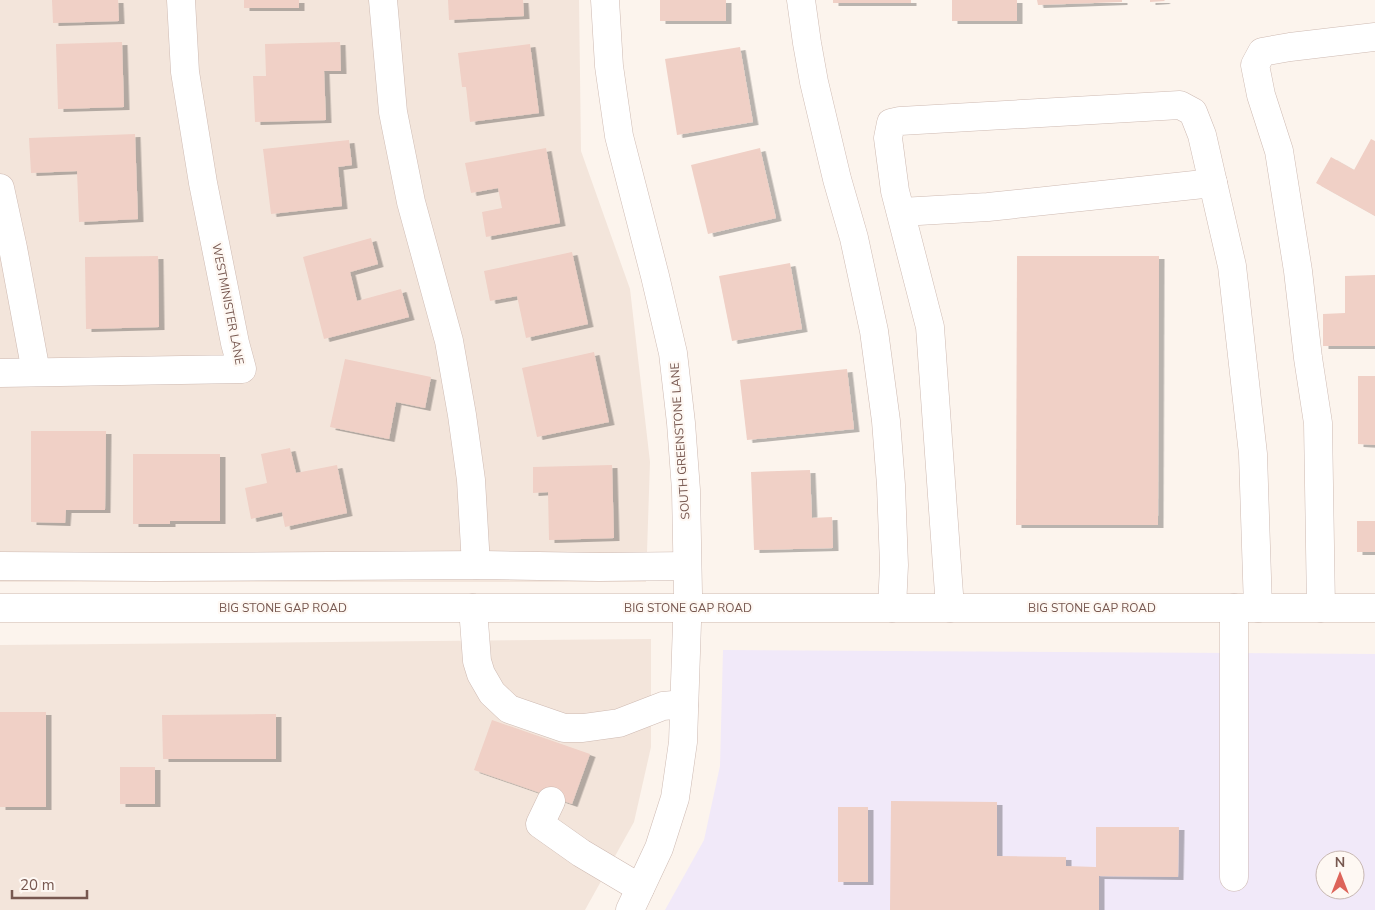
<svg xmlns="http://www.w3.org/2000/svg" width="1375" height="910" viewBox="0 0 1375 910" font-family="'Nunito Sans',sans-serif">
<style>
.residential{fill:#f3e5db}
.education{fill:#f1e9f9;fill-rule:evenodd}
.building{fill:#f0d0c6;filter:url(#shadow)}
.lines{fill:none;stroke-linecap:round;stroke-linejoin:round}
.minor-casing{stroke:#cebab2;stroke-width:29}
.minor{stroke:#fff;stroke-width:28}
.labels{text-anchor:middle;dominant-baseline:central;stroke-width:4.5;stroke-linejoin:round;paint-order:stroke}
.street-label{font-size:12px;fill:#775850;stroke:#fef8f3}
</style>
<defs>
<filter id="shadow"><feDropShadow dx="5.5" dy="3" stdDeviation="0" flood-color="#0004"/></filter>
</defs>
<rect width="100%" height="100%" fill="#fcf4ed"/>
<g class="residential">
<path d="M 0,0 L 579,0 L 581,151 L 630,289 L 650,462 L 646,582 L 0,582 Z"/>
<path d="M 651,639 L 651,747 L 634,822 L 585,910 L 0,910 L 0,645 Z"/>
</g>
<path class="education" d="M 723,650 L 1375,654 L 1375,910 L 665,910 L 704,840 L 720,766 ZM 1325,860 L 1355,860 L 1355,890 L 1325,890 Z"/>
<g class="building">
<path d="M 52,0 L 118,0 L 119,21 L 53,23 Z"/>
<rect x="244" y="0" width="55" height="8"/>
<path d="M 448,0 L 523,0 L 524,16 L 449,20 Z"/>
<rect x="660" y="0" width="66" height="21"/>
<rect x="833" y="0" width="78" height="3"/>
<rect x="952" y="0" width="65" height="21"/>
<path d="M 1037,0 L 1122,0 L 1122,2 L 1038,5 Z"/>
<path d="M 1150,0 L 1164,0 L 1165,1 L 1150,2 Z"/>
<path d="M 122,42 L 124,107 L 58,109 L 56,44 Z"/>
<path d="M 340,42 L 341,71 L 324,71 L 326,120 L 255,122 L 253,76 L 266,76 L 265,44 Z"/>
<path d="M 530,44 L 539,113 L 470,122 L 466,87 L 462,87 L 458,53 Z"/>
<path d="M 740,47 L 753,122 L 677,135 L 665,59 Z"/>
<path d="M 135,134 L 138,219 L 79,222 L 77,171 L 31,173 L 29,138 Z"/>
<path d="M 1371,139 L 1375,141 L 1375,216 L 1316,183 L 1331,157 L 1354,170 Z"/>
<path d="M 349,140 L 352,165 L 338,167 L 342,206 L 271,214 L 263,149 Z"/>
<path d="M 546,148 L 560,223 L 486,237 L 482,212 L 502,208 L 498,188 L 471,193 L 465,163 Z"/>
<path d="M 760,148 L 776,218 L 708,234 L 691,165 Z"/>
<path d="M 371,238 L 378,264 L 350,272 L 357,301 L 401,289 L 409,317 L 324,339 L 303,257 Z"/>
<path d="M 572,252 L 588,324 L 526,338 L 517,296 L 490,301 L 484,271 Z"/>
<path d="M 158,256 L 159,327 L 86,329 L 85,257 Z"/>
<path d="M 1017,256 L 1159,256 L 1158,525 L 1016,525 Z"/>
<path d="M 790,263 L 802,329 L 732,341 L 719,276 Z"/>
<path d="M 1375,275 L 1375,346 L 1323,346 L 1323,314 L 1345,313 L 1345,276 Z"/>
<path d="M 594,352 L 609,422 L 537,437 L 522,368 Z"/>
<path d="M 345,359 L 431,377 L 425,408 L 396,402 L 389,439 L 330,427 Z"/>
<path d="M 847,369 L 854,429 L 747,440 L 740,380 Z"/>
<path d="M 1358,376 L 1375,376 L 1375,445 L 1358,444 Z"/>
<path d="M 31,431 L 106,431 L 105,510 L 66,510 L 65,523 L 31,522 Z"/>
<path d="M 290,448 L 296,473 L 337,465 L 347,513 L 285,527 L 282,512 L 251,519 L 245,488 L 267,483 L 261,454 Z"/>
<path d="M 133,454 L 220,454 L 220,521 L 170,521 L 170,524 L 133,524 Z"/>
<path d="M 612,465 L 614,538 L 549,540 L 548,492 L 533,493 L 533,467 Z"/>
<path d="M 810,470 L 812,518 L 832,517 L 833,548 L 754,550 L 751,472 Z"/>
<rect x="1357" y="521" width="18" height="31"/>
<rect x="0" y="712" width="46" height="95"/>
<path d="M 276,714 L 276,759 L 163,759 L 162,715 Z"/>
<path d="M 492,720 L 590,754 L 572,804 L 474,770 Z"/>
<rect x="120" y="767" width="35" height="37"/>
<path d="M 891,801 L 997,802 L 997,856 L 1066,857 L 1066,866 L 1096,867 L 1096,827 L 1179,827 L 1178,877 L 1099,876 L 1099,910 L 890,910 Z"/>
<rect x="838" y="807" width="30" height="75"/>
</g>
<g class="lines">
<defs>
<g id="minor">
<path d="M 383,0 L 393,112 L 411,202 L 449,341 L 462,415 L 471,480 L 476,565"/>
<path d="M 605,0 L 609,66 L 619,136 L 655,276 L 673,353 L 681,423 L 686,490 L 688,593 L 683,742 L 675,798 L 659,848 L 630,910"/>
<path d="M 801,0 L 807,43 L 814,82 L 837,179 L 854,238 L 874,331 L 886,421 L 891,485 L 894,565 L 892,608"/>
<path d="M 0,188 L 13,248 L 36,372"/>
<path d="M 901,212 L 988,207 L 1213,183"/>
<path d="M 0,373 L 242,369 L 235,343 L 203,183 L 185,72 L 181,0"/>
<path d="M 0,566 L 155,567 L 483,565 L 599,567 L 687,566"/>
<path d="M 0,608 L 1375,608"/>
<path d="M 473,608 L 477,661 L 481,674 L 492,693 L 509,709 L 564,728 L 583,728 L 619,723 L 663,706 L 684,704"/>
<path d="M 950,608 L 930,327 L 895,191 L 888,138 L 891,123 L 900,121 L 1180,105 L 1193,112 L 1202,135 L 1232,266 L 1253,454 L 1258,608"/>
<path d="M 1234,608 L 1234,877"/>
<path d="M 1321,608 L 1318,423 L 1308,358 L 1298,271 L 1279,151 L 1261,95 L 1255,65 L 1262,52 L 1290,47 L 1375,37"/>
<path d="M 551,801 L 540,824 L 581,853 L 640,888"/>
</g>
</defs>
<use href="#minor" class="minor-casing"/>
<use href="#minor" class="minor"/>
</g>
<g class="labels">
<g class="street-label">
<text transform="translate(228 304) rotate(79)">WESTMINISTER LANE</text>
<text transform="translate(680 441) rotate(-94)">SOUTH GREENSTONE LANE</text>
<text x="283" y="608">BIG STONE GAP ROAD</text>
<text x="688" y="608">BIG STONE GAP ROAD</text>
<text x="1092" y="608">BIG STONE GAP ROAD</text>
</g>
</g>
<g transform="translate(1340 875)"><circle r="24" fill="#fef8f3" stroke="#c8b8b2"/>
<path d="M0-4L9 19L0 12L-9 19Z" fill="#dd645a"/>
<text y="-8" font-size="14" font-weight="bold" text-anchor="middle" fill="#775850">N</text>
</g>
<path d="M12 890v8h75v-8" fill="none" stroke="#775850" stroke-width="2.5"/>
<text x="20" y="890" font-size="15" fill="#775850" stroke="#fef8f3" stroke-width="4" paint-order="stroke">20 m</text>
</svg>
